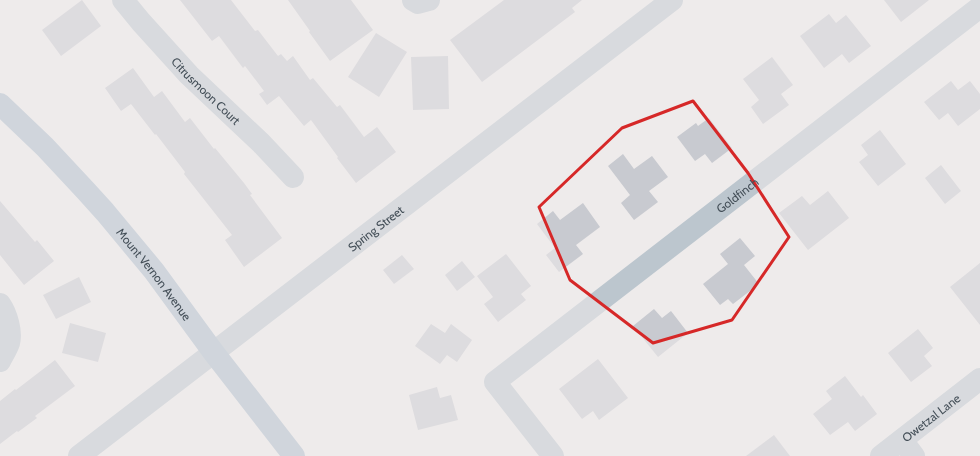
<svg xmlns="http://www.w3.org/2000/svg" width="980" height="456" viewBox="0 0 980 456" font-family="Cabin,sans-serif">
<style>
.building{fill:#c8cad0}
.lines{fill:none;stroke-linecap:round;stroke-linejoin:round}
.minor{stroke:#bcc6ce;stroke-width:22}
.major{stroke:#aabbcb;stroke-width:22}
.marked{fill:none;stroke:#d62828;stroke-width:3;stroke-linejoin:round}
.labels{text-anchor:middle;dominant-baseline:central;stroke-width:3.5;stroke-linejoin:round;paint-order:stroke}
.street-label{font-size:12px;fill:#444f58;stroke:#fff}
</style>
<rect width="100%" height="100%" fill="#eeebeb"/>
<g class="building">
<path d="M 82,0 L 101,26 L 61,56 L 42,30 Z"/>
<path d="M 180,0 L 231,0 L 255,31 L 258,30 L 278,56 L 281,54 L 287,61 L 293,56 L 310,80 L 313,78 L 337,107 L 340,105 L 364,137 L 377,127 L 396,152 L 356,183 L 337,158 L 338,157 L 311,120 L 304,126 L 279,96 L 267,105 L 259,94 L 264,91 L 245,66 L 243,68 L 219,36 L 212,41 Z"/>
<path d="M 288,0 L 351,0 L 373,30 L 330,61 L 309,32 L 310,31 Z"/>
<path d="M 504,0 L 582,0 L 572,8 L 575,12 L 482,82 L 450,40 Z"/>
<path d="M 884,0 L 929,0 L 901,22 Z"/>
<path d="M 829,14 L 836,23 L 846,15 L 871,46 L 849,63 L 842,54 L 824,68 L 800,36 Z"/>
<path d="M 376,33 L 407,52 L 379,97 L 348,77 Z"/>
<path d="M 448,56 L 449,109 L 413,110 L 411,57 Z"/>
<path d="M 772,57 L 793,85 L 781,94 L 789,105 L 763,124 L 751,107 L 759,100 L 743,79 Z"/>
<path d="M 133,68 L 154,97 L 162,91 L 185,122 L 190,118 L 214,149 L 215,148 L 244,183 L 252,194 L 250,195 L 282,238 L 244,267 L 225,240 L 232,235 L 184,174 L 185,172 L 156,134 L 155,135 L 131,104 L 121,111 L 105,88 Z"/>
<path d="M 951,81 L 958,90 L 970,81 L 980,94 L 980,109 L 958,126 L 948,113 L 939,120 L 924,102 Z"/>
<path d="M 709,118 L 732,148 L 712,163 L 705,154 L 695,161 L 677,137 L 696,123 L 698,126 Z"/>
<path d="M 880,130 L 906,164 L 878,186 L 859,162 L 868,155 L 861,145 Z"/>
<path d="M 623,154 L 634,169 L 652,156 L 668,177 L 649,191 L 658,202 L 634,220 L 621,203 L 630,195 L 608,166 Z"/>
<path d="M 941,165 L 961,191 L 945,204 L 925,178 Z"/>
<path d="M 828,191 L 849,218 L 808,250 L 779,213 L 802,196 L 810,205 Z"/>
<path d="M 0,201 L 35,242 L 37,240 L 54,261 L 24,285 L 0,255 Z"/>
<path d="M 583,203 L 600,227 L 576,245 L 583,254 L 559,272 L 546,255 L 555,248 L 537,224 L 553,211 L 560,220 Z"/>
<path d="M 740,238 L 755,256 L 744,265 L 759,284 L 733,304 L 728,299 L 720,305 L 703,284 L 728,264 L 720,254 Z"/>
<path d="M 506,254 L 531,286 L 521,294 L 526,300 L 498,322 L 484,304 L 493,297 L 477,276 Z"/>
<path d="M 402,255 L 414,269 L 394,284 L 383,270 Z"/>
<path d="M 462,261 L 475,277 L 457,291 L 445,275 Z"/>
<path d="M 980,263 L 980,325 L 950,287 Z"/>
<path d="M 79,277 L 91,302 L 56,319 L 43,295 Z"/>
<path d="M 654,309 L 662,318 L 671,311 L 688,333 L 658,357 L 633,326 Z"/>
<path d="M 70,323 L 106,333 L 98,362 L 62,353 Z"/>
<path d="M 431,324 L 445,333 L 451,324 L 472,340 L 457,362 L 447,355 L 440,364 L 415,346 Z"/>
<path d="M 918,329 L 933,348 L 924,356 L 932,366 L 911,382 L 888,353 Z"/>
<path d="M 598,359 L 628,398 L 599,420 L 593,411 L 582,419 L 559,389 Z"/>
<path d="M 55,360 L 75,386 L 35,416 L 37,418 L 18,432 L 17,431 L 0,444 L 0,401 L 15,389 L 16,390 Z"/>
<path d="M 845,376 L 861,397 L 863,395 L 877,414 L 855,431 L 848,422 L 830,435 L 813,414 L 832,399 L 826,391 Z"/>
<path d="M 437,387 L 440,398 L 451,395 L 458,420 L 418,430 L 409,395 Z"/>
<path d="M 774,435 L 790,456 L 746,456 Z"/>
</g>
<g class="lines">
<g class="minor">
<path id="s1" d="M 123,0 L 141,22 L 189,75 L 261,143 L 293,177"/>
<path d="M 413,0 L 418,3 L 429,0"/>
<path d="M 0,304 C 7,314 12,332 9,343 C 7,349 3,355 0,361"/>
<path d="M 902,440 L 914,456"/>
<path id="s2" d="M 79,456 L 672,0"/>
<path id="s3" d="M 553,456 L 495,382 L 980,7"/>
<path id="s4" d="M 881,456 L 980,379"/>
</g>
<path class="major" id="s5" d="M 0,104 L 45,147 L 86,191 L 105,212 L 154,271 L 214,353 L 294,456"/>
</g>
<path d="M0 0H980V456H0ZM 693,101 L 748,173 L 789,237 L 732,320 L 653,343 L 570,280 L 539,207 L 622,128 Z" fill="#eeebeb" fill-opacity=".55" fill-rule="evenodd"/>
<path class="marked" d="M 693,101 L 748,173 L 789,237 L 732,320 L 653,343 L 570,280 L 539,207 L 622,128 Z"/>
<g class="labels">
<g class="street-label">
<text stroke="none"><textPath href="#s1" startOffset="123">Citrusmoon Court</textPath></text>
<text stroke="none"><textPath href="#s3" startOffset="400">Goldfinch</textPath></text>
<text stroke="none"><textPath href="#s2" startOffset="374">Spring Street</textPath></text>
<text stroke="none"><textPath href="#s5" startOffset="230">Mount Vernon Avenue</textPath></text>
<text stroke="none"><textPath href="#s4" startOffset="63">Owetzal Lane</textPath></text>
</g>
</g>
</svg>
